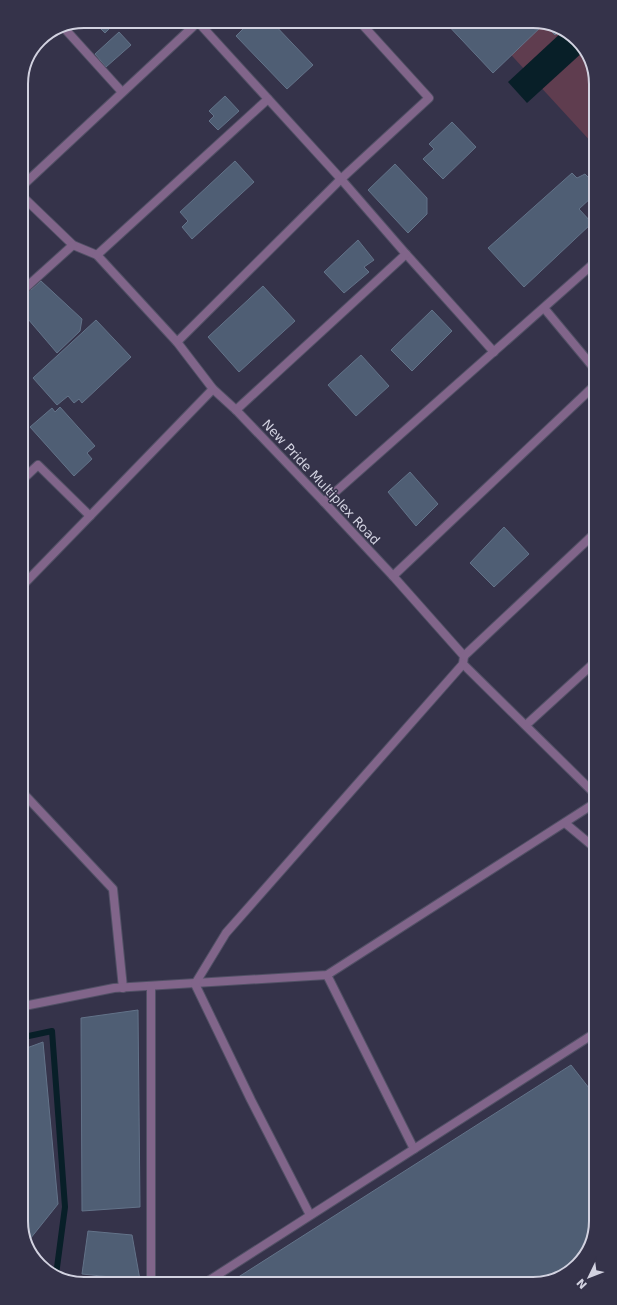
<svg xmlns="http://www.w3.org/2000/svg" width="617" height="1305" viewBox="0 0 617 1305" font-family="'DejaVu Sans',sans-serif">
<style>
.green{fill:#5f3d4f}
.water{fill:#081f28}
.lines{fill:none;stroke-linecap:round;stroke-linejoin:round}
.stream{stroke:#081f28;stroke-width:6}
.building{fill:#4f5e74;stroke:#637389}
.minor-casing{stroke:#515065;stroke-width:10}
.minor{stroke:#81658a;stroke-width:8}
.labels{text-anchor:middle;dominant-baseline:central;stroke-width:3;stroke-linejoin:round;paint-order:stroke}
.street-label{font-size:13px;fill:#d2d2e0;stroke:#35334a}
.rim{fill:none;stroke:#d2d2e0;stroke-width:2}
</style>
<rect width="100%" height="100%" fill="#35334a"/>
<path class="green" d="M 480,21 L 537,21 L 571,34 L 593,64 L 593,144 Z"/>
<path class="water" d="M 563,31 L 571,34 L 584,51 L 527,103 L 508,82 Z"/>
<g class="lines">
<path class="stream" d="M 24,1037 L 52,1031 L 65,1207 L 56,1275"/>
</g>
<g class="building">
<path d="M 93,21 L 117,21 L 105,33 Z"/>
<path d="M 251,21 L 271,21 L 313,65 L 287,89 L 236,36 Z"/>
<path d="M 444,21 L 537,21 L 561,30 L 555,35 L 544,24 L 493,73 Z"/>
<path d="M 119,32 L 131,45 L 106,67 L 95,54 Z"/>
<path d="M 225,96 L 239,111 L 218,130 L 209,121 L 214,116 L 209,111 Z"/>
<path d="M 452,122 L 476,147 L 443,179 L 423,159 L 434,149 L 429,144 Z"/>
<path d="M 235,161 L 254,182 L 192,239 L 182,227 L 188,221 L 180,212 Z"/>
<path d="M 395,164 L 427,198 L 427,214 L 408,233 L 368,190 Z"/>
<path d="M 572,173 L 577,178 L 585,174 L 593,182 L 593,196 L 579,209 L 592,223 L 524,287 L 488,248 Z"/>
<path d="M 358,240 L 374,260 L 364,267 L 369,272 L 344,293 L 324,272 Z"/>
<path d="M 41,281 L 82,319 L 80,331 L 57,353 L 22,312 L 22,293 L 27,287 L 31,290 Z"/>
<path d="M 263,286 L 295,321 L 239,372 L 208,337 Z"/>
<path d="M 432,310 L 452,331 L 412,371 L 391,350 Z"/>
<path d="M 96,320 L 131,357 L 82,403 L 79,399 L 74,403 L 68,396 L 57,405 L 33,378 Z"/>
<path d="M 361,355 L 389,386 L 356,416 L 328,385 Z"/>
<path d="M 22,392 L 28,398 L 22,403 Z"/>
<path d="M 60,407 L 95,446 L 87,453 L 92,459 L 74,476 L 30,427 L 52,408 L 55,412 Z"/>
<path d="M 410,472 L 438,504 L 416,526 L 388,492 Z"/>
<path d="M 504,527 L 529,554 L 494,587 L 470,563 Z"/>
<path d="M 138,1010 L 140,1207 L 82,1211 L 81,1018 Z"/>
<path d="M 43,1042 L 58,1204 L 26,1244 L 24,1241 L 24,1049 Z"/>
<path d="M 571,1065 L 596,1097 L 596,1221 L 585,1256 L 553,1281 L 229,1283 Z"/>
<path d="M 88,1231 L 132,1235 L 140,1280 L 82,1274 Z"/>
</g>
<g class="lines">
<defs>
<g id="minor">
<path d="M 197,21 L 341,179 L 406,254 L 494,352"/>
<path d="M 65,29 L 122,92"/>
<path d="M 21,187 L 198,22"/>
<path d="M 21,195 L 73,245 L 97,255 L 177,342 L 213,389 L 236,410 L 324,502 L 393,576 L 464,656 L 463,664 L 595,794"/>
<path d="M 97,255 L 268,99"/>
<path d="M 22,291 L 73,245"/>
<path d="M 544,308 L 593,367"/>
<path d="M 177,342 L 341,179 L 429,98 L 359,21"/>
<path d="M 236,410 L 406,254"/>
<path d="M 22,480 L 38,465 L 90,516"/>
<path d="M 324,502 L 593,264"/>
<path d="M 393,576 L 594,386"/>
<path d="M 23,585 L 90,516 L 213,389"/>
<path d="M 464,656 L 594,534"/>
<path d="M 526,725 L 594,663"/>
<path d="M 23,793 L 113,889 L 123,988"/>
<path d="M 565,823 L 595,848"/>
<path d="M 327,975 L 414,1149"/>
<path d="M 24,1006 L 114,988 L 327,975 L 595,803"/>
<path d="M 310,1215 L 251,1100 L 195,984 L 226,933 L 463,664"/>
<path d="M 151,1283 L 151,986"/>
<path d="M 205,1283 L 595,1033"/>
</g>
</defs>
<use href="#minor" class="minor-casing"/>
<use href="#minor" class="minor"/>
</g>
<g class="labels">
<g class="street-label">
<text transform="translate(321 482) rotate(47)">New Pride Multiplex Road</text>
</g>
</g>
<path d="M0 0H617V1305H0ZM84 28H533A56 56 0 0 1 589 84V1221A56 56 0 0 1 533 1277H84A56 56 0 0 1 28 1221V84A56 56 0 0 1 84 28Z" fill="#35334a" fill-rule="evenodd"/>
<path class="rim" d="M84 28H533A56 56 0 0 1 589 84V1221A56 56 0 0 1 533 1277H84A56 56 0 0 1 28 1221V84A56 56 0 0 1 84 28Z"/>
<g transform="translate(589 1277) rotate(227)" stroke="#35334a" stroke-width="3" paint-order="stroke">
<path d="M0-3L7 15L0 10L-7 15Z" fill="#d2d2e0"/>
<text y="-6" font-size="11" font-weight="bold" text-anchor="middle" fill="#d2d2e0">N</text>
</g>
</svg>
